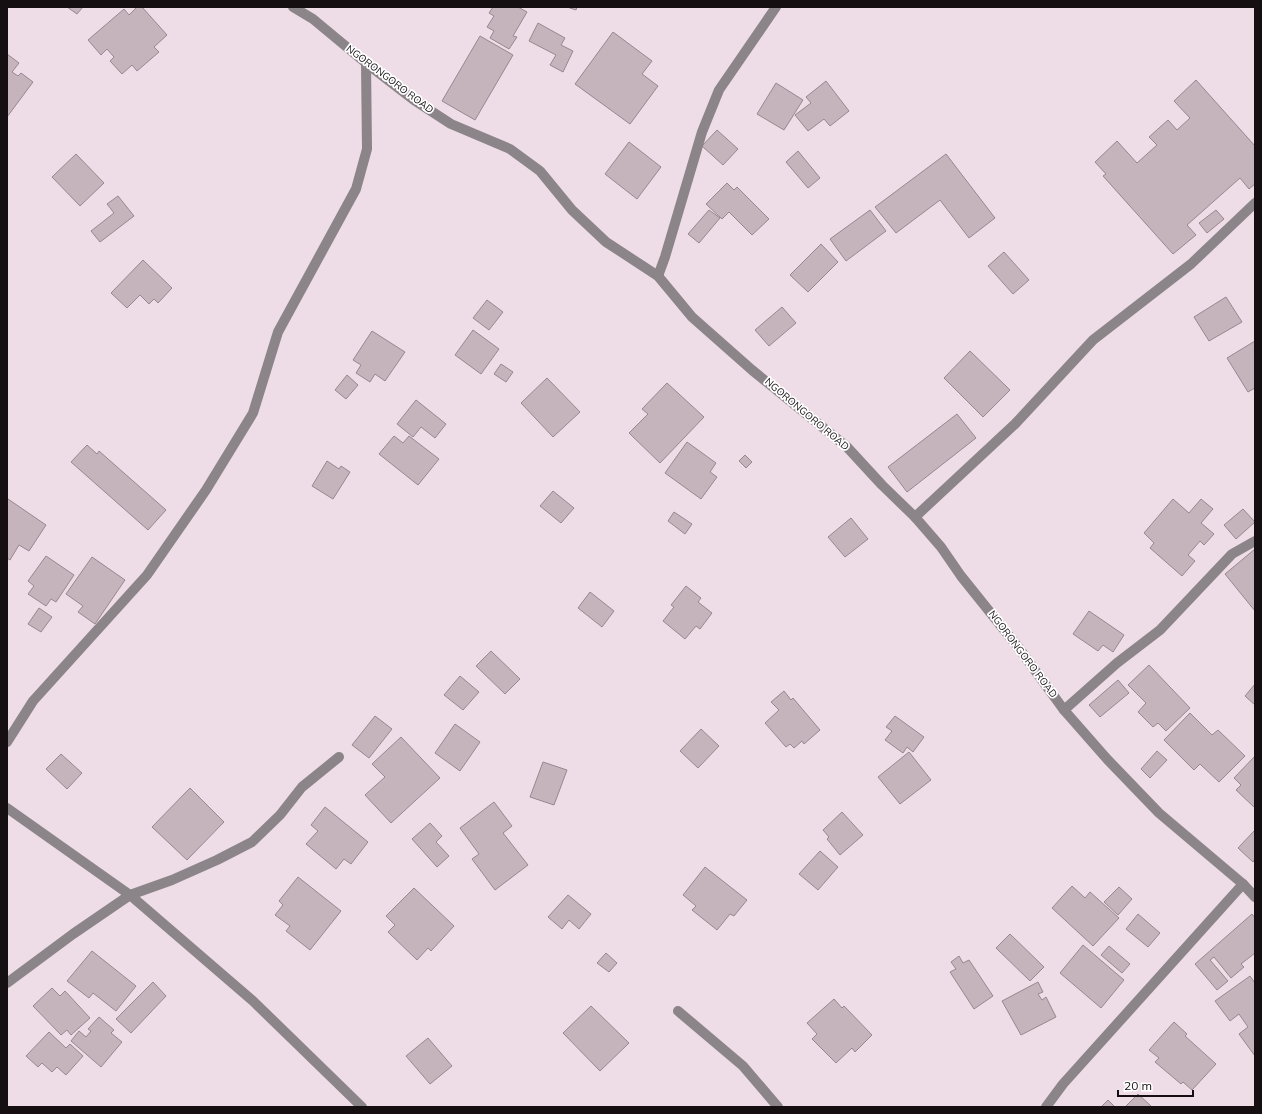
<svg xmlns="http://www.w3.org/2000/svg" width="1262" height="1114" viewBox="0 0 1262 1114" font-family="Mulish,sans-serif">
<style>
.building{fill:#c6b4bd;stroke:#988790}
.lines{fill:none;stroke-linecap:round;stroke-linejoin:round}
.minor{stroke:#8b8488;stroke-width:10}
.tertiary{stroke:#8b8488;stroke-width:10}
.labels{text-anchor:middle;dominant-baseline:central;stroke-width:3.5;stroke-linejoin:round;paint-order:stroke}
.street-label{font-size:10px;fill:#150f12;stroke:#fff}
</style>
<rect width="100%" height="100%" fill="#eedce6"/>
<g class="building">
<path d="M 67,7 L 83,7 L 77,14 Z"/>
<path d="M 137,7 L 142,7 L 167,35 L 154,47 L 159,52 L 137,71 L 132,65 L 122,74 L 110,61 L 114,57 L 107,49 L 101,55 L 88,40 L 124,9 L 129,15 Z"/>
<path d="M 493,7 L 518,7 L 527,12 L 513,36 L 517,37 L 509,49 L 490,38 L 494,31 L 487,27 L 494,16 L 489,13 Z"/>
<path d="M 567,7 L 577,7 L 576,10 Z"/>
<path d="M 538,23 L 565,38 L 561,45 L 573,51 L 563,72 L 550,65 L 556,55 L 529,41 Z"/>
<path d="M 613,32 L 652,61 L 642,74 L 658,86 L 630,124 L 575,84 Z"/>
<path d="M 480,36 L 513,55 L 475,120 L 442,101 Z"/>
<path d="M 7,54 L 19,63 L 12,72 L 18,76 L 21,73 L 33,82 L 7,117 Z"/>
<path d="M 1196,80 L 1255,146 L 1255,184 L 1249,189 L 1240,178 L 1187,225 L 1196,235 L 1173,254 L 1103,176 L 1106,174 L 1095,162 L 1117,141 L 1137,163 L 1157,145 L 1149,137 L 1168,120 L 1177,130 L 1190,118 L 1174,101 Z"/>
<path d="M 826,81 L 849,111 L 830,126 L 824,119 L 808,131 L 795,115 L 811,103 L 806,97 Z"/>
<path d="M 776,83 L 803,100 L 784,130 L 757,114 Z"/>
<path d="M 717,130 L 738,149 L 723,165 L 702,146 Z"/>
<path d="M 629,142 L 661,167 L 637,199 L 605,174 Z"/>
<path d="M 798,151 L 820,178 L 808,188 L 786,162 Z"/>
<path d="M 76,154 L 104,183 L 80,206 L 52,177 Z"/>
<path d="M 946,154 L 995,218 L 969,238 L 940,200 L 896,233 L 875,207 Z"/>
<path d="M 727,183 L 734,190 L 737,187 L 769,219 L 752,235 L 729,212 L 722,219 L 706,204 Z"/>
<path d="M 118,196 L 134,216 L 100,242 L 91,231 L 114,213 L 107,204 Z"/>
<path d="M 709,210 L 720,218 L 699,243 L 688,234 Z"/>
<path d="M 870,210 L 886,231 L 846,261 L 830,239 Z"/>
<path d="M 1216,210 L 1224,219 L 1207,233 L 1199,223 Z"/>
<path d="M 821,244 L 838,262 L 808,292 L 790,275 Z"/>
<path d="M 1004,252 L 1029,280 L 1013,294 L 988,266 Z"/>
<path d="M 143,260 L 172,288 L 158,303 L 154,299 L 149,304 L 140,295 L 127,308 L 111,293 Z"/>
<path d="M 1226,297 L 1242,322 L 1209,341 L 1194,317 Z"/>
<path d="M 487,300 L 503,312 L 489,330 L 473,318 Z"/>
<path d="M 782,307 L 796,323 L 769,346 L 755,330 Z"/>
<path d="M 473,330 L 499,349 L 481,374 L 455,355 Z"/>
<path d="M 372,331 L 405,352 L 385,381 L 375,374 L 370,382 L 356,373 L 361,365 L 353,360 Z"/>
<path d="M 1255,341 L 1255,388 L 1248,392 L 1227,358 Z"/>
<path d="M 970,351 L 1010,390 L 983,417 L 944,378 Z"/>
<path d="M 501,364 L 513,372 L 506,382 L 494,374 Z"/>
<path d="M 347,375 L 358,385 L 346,399 L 335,390 Z"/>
<path d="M 547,378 L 580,412 L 553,437 L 521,403 Z"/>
<path d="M 667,383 L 704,417 L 660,463 L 629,433 L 648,414 L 642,409 Z"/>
<path d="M 416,400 L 446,424 L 435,438 L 421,427 L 413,437 L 397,424 Z"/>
<path d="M 957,414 L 976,438 L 907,492 L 888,467 Z"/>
<path d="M 394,436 L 403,443 L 409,436 L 439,459 L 418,485 L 379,454 Z"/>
<path d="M 687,442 L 716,463 L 710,472 L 717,477 L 701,499 L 665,473 Z"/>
<path d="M 87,445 L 97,454 L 99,451 L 166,510 L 148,530 L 71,462 Z"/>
<path d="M 745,455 L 752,462 L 746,468 L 739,461 Z"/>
<path d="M 327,461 L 339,469 L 341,466 L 350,472 L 333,499 L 312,486 Z"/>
<path d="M 553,491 L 574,508 L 561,523 L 540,506 Z"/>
<path d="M 8,499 L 46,525 L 29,551 L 19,545 L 10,560 L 7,558 L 7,501 Z"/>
<path d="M 1173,499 L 1189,513 L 1201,499 L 1213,509 L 1201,523 L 1214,534 L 1204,545 L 1200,541 L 1188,555 L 1195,561 L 1182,576 L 1150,548 L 1154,543 L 1144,533 Z"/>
<path d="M 1243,509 L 1255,522 L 1236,539 L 1224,525 Z"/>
<path d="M 674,512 L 692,524 L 685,534 L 668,521 Z"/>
<path d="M 851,518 L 868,539 L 845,557 L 828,537 Z"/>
<path d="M 1255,549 L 1255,611 L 1225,574 Z"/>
<path d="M 46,556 L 74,575 L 56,602 L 51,599 L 46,606 L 28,594 L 34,586 L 28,581 Z"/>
<path d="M 92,557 L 125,580 L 95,624 L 78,612 L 83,606 L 66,594 Z"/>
<path d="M 686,586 L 701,598 L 698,602 L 712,613 L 700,629 L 696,626 L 685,639 L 663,621 L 674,607 L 671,605 Z"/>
<path d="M 590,592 L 614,611 L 602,627 L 578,608 Z"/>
<path d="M 39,608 L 52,617 L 41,632 L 28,624 Z"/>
<path d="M 1089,611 L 1124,635 L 1113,652 L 1103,645 L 1098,651 L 1073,634 Z"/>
<path d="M 491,651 L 520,679 L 505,694 L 476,666 Z"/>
<path d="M 1149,665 L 1190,708 L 1166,731 L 1158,723 L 1153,727 L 1138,712 L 1146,703 L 1128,685 Z"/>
<path d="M 460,676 L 479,692 L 463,710 L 444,695 Z"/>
<path d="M 1118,680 L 1129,693 L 1100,717 L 1089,705 Z"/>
<path d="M 1255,684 L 1255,705 L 1245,696 Z"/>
<path d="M 784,691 L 791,700 L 793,698 L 820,730 L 804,744 L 802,741 L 794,748 L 790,744 L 786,747 L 765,723 L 779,710 L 771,702 Z"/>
<path d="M 1190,713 L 1212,735 L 1218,730 L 1245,756 L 1219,782 L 1200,764 L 1194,770 L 1164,740 Z"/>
<path d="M 375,716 L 392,729 L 369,758 L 352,745 Z"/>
<path d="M 895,716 L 924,737 L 913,752 L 907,747 L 903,753 L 885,740 L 892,731 L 886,727 Z"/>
<path d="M 455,724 L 480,742 L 460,771 L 435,753 Z"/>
<path d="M 701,729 L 719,746 L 698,768 L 680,751 Z"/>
<path d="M 401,737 L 440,778 L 391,823 L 365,795 L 385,777 L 372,764 Z"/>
<path d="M 1157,751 L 1167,760 L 1150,778 L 1141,769 Z"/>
<path d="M 909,752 L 931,780 L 900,804 L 878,777 Z"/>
<path d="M 61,754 L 82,773 L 67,789 L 46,769 Z"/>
<path d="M 1255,756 L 1255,808 L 1236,790 L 1241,785 L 1234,778 Z"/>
<path d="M 543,762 L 567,770 L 554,805 L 530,797 Z"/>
<path d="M 190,788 L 224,822 L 187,860 L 152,827 Z"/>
<path d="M 494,802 L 512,826 L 503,833 L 528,865 L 495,890 L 472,859 L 479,854 L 460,828 Z"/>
<path d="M 325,807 L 368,842 L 351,864 L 344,859 L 336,869 L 306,844 L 318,831 L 311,825 Z"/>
<path d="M 842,812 L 863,835 L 840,855 L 827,839 L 829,837 L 823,830 Z"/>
<path d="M 430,823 L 442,836 L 436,842 L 449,856 L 437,867 L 412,839 Z"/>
<path d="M 1255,830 L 1255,859 L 1253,862 L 1238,848 Z"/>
<path d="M 820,851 L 838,867 L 818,890 L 799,874 Z"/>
<path d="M 705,867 L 747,900 L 734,916 L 730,914 L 717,930 L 692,910 L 696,906 L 683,895 Z"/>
<path d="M 298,877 L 341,911 L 310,950 L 286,931 L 290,926 L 275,915 L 283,905 L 279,901 Z"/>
<path d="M 1072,886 L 1085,898 L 1090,892 L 1119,918 L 1093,946 L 1052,908 Z"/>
<path d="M 1119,887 L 1132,899 L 1118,915 L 1104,902 Z"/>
<path d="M 414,888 L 454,926 L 431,951 L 428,948 L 417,960 L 388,932 L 395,925 L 386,916 Z"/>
<path d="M 568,895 L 591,914 L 579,929 L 569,920 L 562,929 L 548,917 Z"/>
<path d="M 1138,914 L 1160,933 L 1148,947 L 1126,929 Z"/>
<path d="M 1252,914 L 1255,918 L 1255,953 L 1241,964 L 1244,967 L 1231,978 L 1214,957 L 1210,960 L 1228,981 L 1217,990 L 1195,964 Z"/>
<path d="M 1010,934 L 1044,967 L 1030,981 L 996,948 Z"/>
<path d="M 1083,945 L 1124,980 L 1101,1008 L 1060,973 Z"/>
<path d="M 1109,946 L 1130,964 L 1122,973 L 1101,955 Z"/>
<path d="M 92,951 L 136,986 L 116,1011 L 93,993 L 89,998 L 67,981 Z"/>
<path d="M 606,953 L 617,963 L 609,972 L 597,963 Z"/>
<path d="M 959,956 L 963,963 L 969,960 L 993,996 L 974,1009 L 950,972 L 956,969 L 951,962 Z"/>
<path d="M 1250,976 L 1255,983 L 1255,1056 L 1239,1034 L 1248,1027 L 1239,1014 L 1230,1021 L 1215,1001 Z"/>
<path d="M 153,982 L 166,996 L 131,1033 L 116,1019 Z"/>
<path d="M 1038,982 L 1043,992 L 1038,994 L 1042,1000 L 1046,997 L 1056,1017 L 1021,1035 L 1002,1001 Z"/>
<path d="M 52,988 L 60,996 L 65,991 L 90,1018 L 71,1035 L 67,1030 L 61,1035 L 33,1006 Z"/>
<path d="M 834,999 L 842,1008 L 844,1006 L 872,1035 L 855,1052 L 852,1048 L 836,1063 L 812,1039 L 817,1034 L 807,1023 Z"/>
<path d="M 591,1006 L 629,1043 L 600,1071 L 563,1033 Z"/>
<path d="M 99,1017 L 114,1030 L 111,1033 L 122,1042 L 101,1067 L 71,1041 L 79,1031 L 86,1037 L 91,1031 L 88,1029 Z"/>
<path d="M 1174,1022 L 1187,1034 L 1185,1036 L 1216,1064 L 1192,1090 L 1183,1082 L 1181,1084 L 1155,1062 L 1159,1058 L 1149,1050 Z"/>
<path d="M 49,1032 L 66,1048 L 70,1044 L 83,1056 L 66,1075 L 57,1067 L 52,1072 L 42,1063 L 38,1067 L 26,1056 Z"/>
<path d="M 428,1038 L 452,1066 L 430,1084 L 406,1056 Z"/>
<path d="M 1138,1094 L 1151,1106 L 1150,1107 L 1125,1107 Z"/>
<path d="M 1108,1100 L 1115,1107 L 1101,1107 Z"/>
</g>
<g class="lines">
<g class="minor">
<path d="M 293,7 L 313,19 L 366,63 L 414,100 L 451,124 L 510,149 L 540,171 L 572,210 L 606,242 L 658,276 L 692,317 L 752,370 L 847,447 L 882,485 L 915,517 L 941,547 L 961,576 L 1018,647 L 1064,710 L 1107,759 L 1159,813 L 1243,884 L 1255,897"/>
<path d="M 658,276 L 665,257 L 702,132 L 719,90 L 776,7"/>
<path d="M 915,517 L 1015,424 L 1093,340 L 1191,264 L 1255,203"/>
<path d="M 1064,710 L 1117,663 L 1160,630 L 1232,554 L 1255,541"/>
<path d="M 7,742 L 33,701 L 147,575 L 206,490 L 253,413 L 278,332 L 356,189 L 367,149 L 366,63"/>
<path d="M 7,983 L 73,934 L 130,895 L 172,880 L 217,860 L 252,842 L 280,815 L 302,787 L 339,757"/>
<path d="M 678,1011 L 743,1066 L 778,1107"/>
<path d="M 1046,1107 L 1063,1084 L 1243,884"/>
</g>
<path class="tertiary" d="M 7,808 L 130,895 L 253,1001 L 362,1107"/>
</g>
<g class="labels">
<g class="street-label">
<text transform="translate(390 79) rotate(37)">NGORONGORO ROAD</text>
<text transform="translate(807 414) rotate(40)">NGORONGORO ROAD</text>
<text transform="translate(1023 654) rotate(53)">NGORONGORO ROAD</text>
</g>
</g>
<rect width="1262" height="1114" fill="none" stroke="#150f12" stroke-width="16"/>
<path d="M1118 1090v6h75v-6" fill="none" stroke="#150f12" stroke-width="2"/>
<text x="1124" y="1090" font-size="12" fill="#150f12" stroke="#ffffff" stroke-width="3" paint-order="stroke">20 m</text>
</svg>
